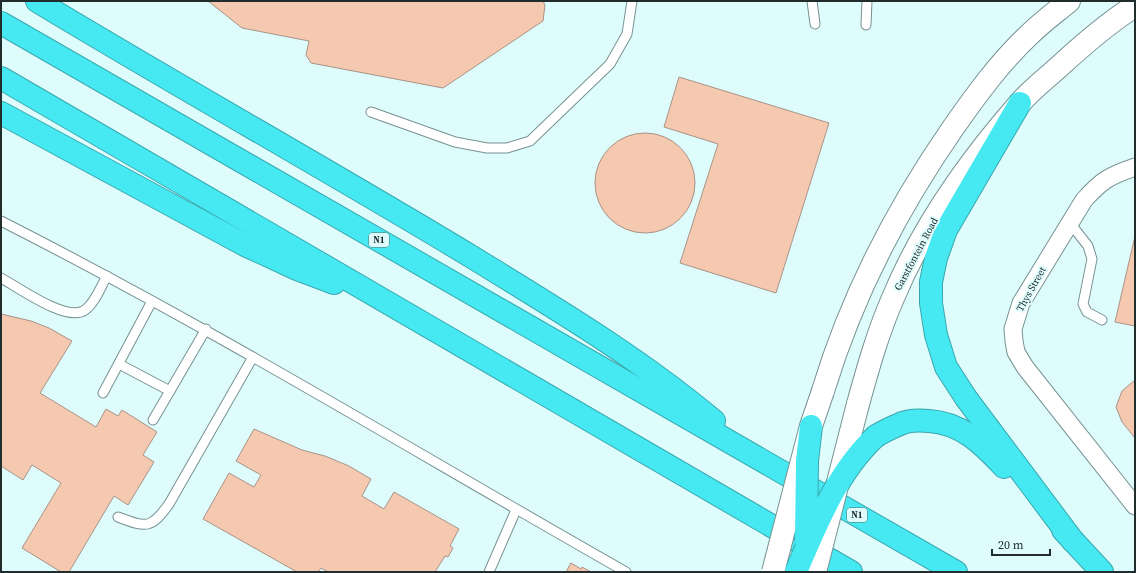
<svg xmlns="http://www.w3.org/2000/svg" width="1136" height="573" viewBox="0 0 1136 573" font-family="'Source Serif 4',serif">
<style>
.building{fill:#f4c9b0;stroke:#a89387}
.lines{fill:none;stroke-linecap:round;stroke-linejoin:round}
.lane-casing{stroke:#779293;stroke-width:11}
.street-casing{stroke:#779293;stroke-width:19}
.secondary-casing{stroke:#779293;stroke-width:24}
.highway-casing{stroke:#39a7ad;stroke-width:24}
.lane{stroke:#fff;stroke-width:9}
.street{stroke:#fff;stroke-width:17}
.secondary{stroke:#fff;stroke-width:22}
.highway{stroke:#46e9f2;stroke-width:22}
.secondary-bridge-casing{stroke:#779293;stroke-width:24;stroke-linecap:butt}
.highway-bridge-casing{stroke:#39a7ad;stroke-width:24;stroke-linecap:butt}
.secondary-bridge{stroke:#fff;stroke-width:22}
.highway-bridge{stroke:#46e9f2;stroke-width:22}
.labels{text-anchor:middle;dominant-baseline:central;stroke-width:4;stroke-linejoin:round;paint-order:stroke}
.shield{fill:#dffcfd;stroke:#5a6a6b;stroke-width:1}
.shield-label{font-size:9px;font-weight:bold;fill:#212c2d}
.street-label{font-size:10px;fill:#212c2d;stroke:#dffcfd}
</style>
<rect width="100%" height="100%" fill="#dffcfd"/>
<g class="building">
<path d="M 208,1 L 543,1 L 545,5 L 543,21 L 443,88 L 311,63 L 306,55 L 309,41 L 242,28 Z"/>
<path d="M 679,77 L 829,123 L 776,293 L 680,263 L 718,144 L 664,127 Z"/>
<circle cx="645" cy="183" r="50"/>
<path d="M 1135,236 L 1135,326 L 1115,322 Z"/>
<path d="M 1,314 L 31,321 L 49,328 L 72,341 L 40,393 L 96,427 L 106,409 L 118,416 L 122,410 L 157,432 L 143,455 L 154,462 L 128,505 L 114,496 L 69,572 L 61,572 L 22,548 L 61,483 L 32,465 L 23,480 L 1,466 Z"/>
<path d="M 1135,380 L 1135,438 L 1122,422 L 1116,407 L 1122,391 Z"/>
<path d="M 254,429 L 302,450 L 325,456 L 349,466 L 371,479 L 362,496 L 384,509 L 394,492 L 459,529 L 450,546 L 453,548 L 448,557 L 445,556 L 435,572 L 328,572 L 321,568 L 318,572 L 297,572 L 203,519 L 229,473 L 254,487 L 261,475 L 236,461 Z"/>
<path d="M 571,563 L 581,569 L 582,567 L 591,572 L 566,572 Z"/>
</g>
<g class="lines">
<defs>
<g id="lane">
<path d="M 812,1 L 815,24"/>
<path d="M 866,25 L 867,1"/>
<path d="M 371,112 L 455,142 L 487,148 L 507,148 L 530,141 L 610,64 L 627,34 L 632,1"/>
<path d="M 1,221 C 214,329 418,454 626,572"/>
<path d="M 1070,223 L 1088,246 L 1092,259 L 1083,304 L 1087,312 L 1102,320"/>
<path d="M 1,278 C 18,287 67,323 85,310 C 95,303 101,286 107,276"/>
<path d="M 119,364 L 170,391"/>
<path d="M 103,393 L 152,301"/>
<path d="M 153,420 L 206,329"/>
<path d="M 118,517 C 147,528 151,529 169,504 L 253,357"/>
<path d="M 489,572 L 516,510"/>
</g>
<path id="street" d="M 1135,167 C 1109,176 1102,180 1084,200 L 1021,303 L 1013,329 L 1014,341 L 1016,352 L 1025,367 L 1135,506"/>
<g id="secondary">
<path d="M 823,391 C 852,295 896,210 953,128 C 976,95 1000,62 1030,34 C 1042,22 1056,12 1069,1"/>
<path d="M 858,404 C 868,368 878,332 893,298 C 922,228 970,160 1020,103 C 1032,89 1048,77 1062,64 C 1085,43 1109,22 1135,6"/>
</g>
<g id="highway">
<path d="M 37,1 C 181,88 328,170 472,257 C 555,308 639,358 714,421"/>
<path d="M 1,23 L 956,572"/>
<path d="M 1,78 L 851,572"/>
<path d="M 1020,103 L 946,230 L 936,258 L 931,282 L 931,303 L 936,335 L 946,367 L 966,398 L 1073,541"/>
<path d="M 1,113 L 245,245 L 297,269 L 334,283"/>
<path d="M 876,436 C 883,432 890,428 898,425 C 907,420 918,420 929,421 C 961,423 982,443 1004,467"/>
<path d="M 1063,530 L 1102,572"/>
</g>
</defs>
<use href="#lane" class="lane-casing"/>
<use href="#street" class="street-casing"/>
<use href="#secondary" class="secondary-casing"/>
<use href="#highway" class="highway-casing"/>
<use href="#lane" class="lane"/>
<use href="#street" class="street"/>
<use href="#secondary" class="secondary"/>
<use href="#highway" class="highway"/>
<defs>
<g id="secondary-bridge">
<path d="M 773,572 L 811,426 L 823,391"/>
<path d="M 815,572 L 858,404"/>
</g>
<g id="highway-bridge">
<path d="M 806,541 L 807,461 L 811,426"/>
<path d="M 796,572 C 816,525 837,472 876,436"/>
</g>
</defs>
<use href="#secondary-bridge" class="secondary-bridge-casing"/>
<use href="#highway-bridge" class="highway-bridge-casing"/>
<use href="#secondary-bridge" class="secondary-bridge"/>
<use href="#highway-bridge" class="highway-bridge"/>
</g>
<g class="labels">
<g class="shield">
<rect x="369" y="233" width="20" height="14" rx="3"/>
<rect x="847" y="508" width="20" height="14" rx="3"/>
</g>
<g class="shield-label">
<text x="379" y="240">N1</text>
<text x="857" y="515">N1</text>
</g>
<g class="street-label">
<text transform="translate(916 254) rotate(-62)">Garstfontein Road</text>
<text transform="translate(1031 289) rotate(-61)">Thys Street</text>
</g>
</g>
<rect width="1136" height="573" fill="none" stroke="#212c2d" stroke-width="4"/>
<path d="M992 549v6h58v-6" fill="none" stroke="#212c2d" stroke-width="2"/>
<text x="998" y="549" font-size="12" fill="#212c2d" stroke="#dffcfd" stroke-width="3" paint-order="stroke">20 m</text>
</svg>
